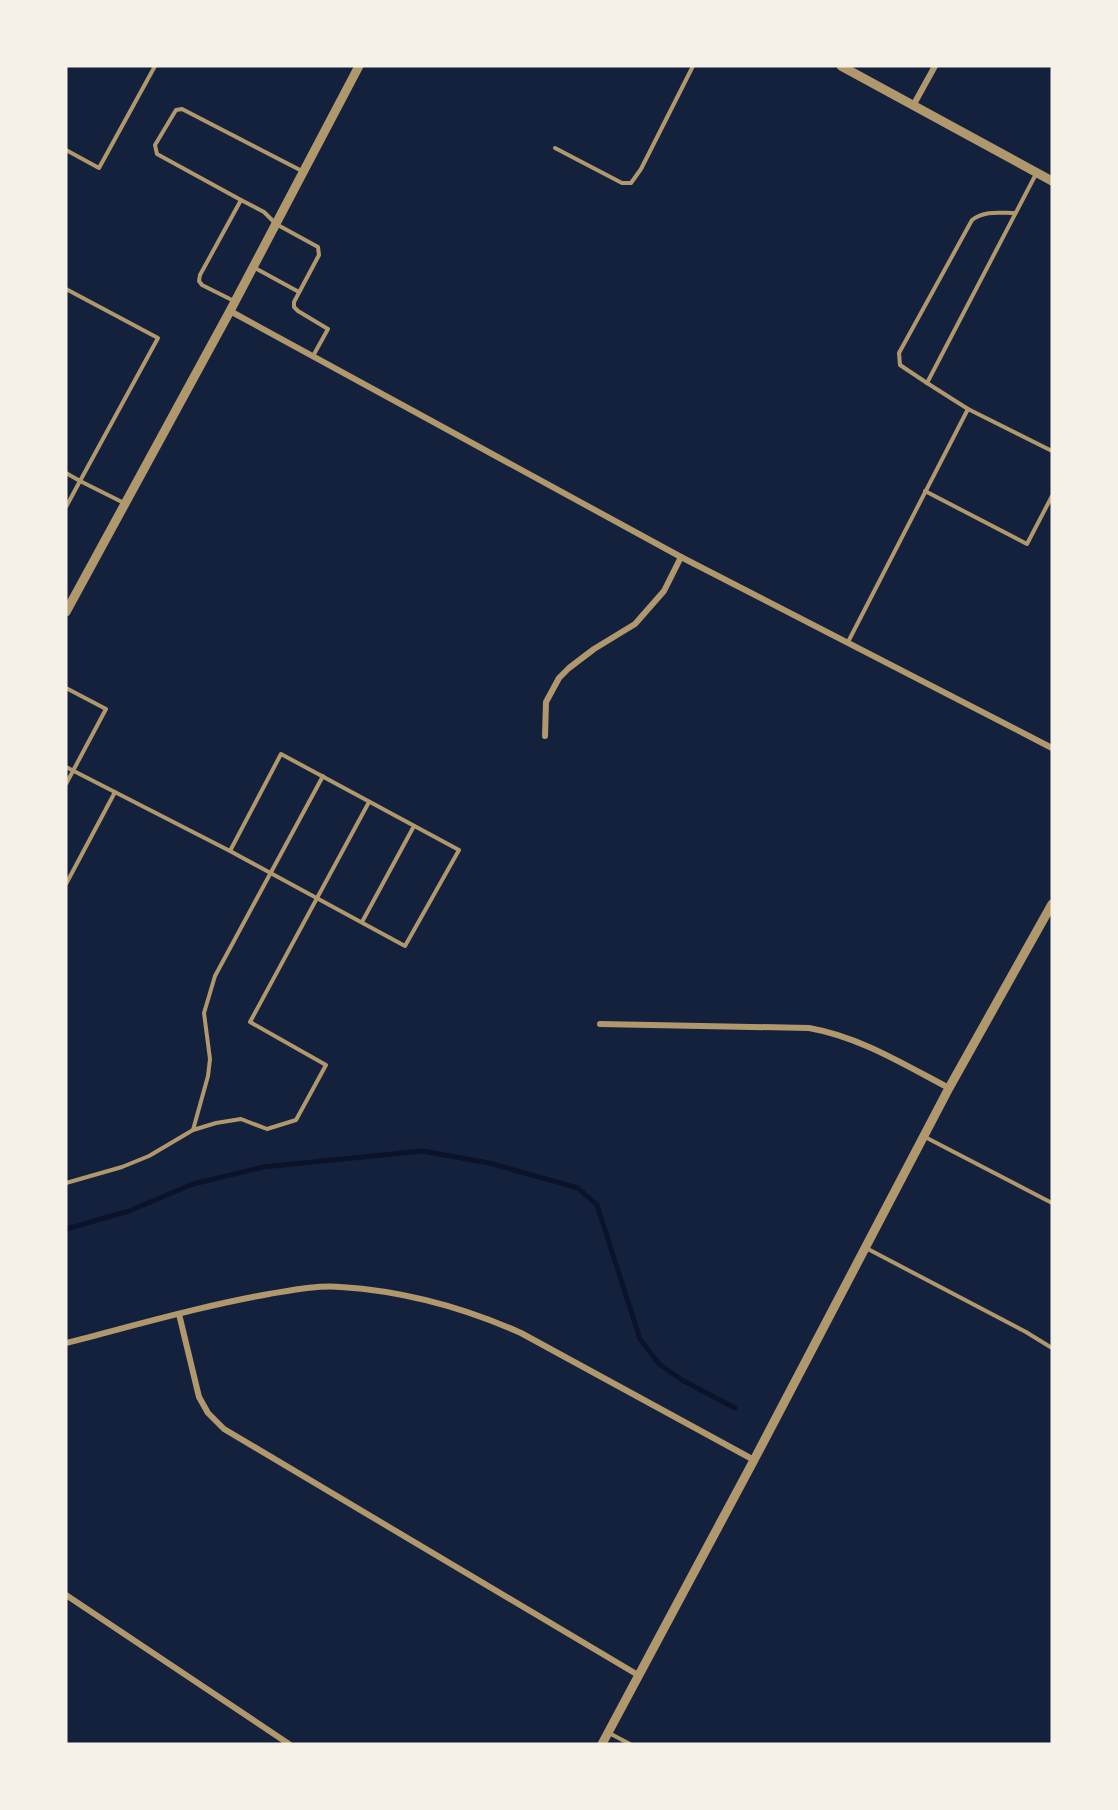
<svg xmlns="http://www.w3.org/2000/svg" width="1118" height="1810" viewBox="0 0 1118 1810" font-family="Montserrat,sans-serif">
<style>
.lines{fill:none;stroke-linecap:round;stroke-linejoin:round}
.stream{stroke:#0b132b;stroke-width:5}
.service{stroke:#b1986c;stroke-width:4}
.minor{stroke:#b1986c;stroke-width:6}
.tertiary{stroke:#b1986c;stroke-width:9}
</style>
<rect width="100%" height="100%" fill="#14213d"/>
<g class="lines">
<path class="stream" d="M 66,1229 L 129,1211 L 193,1184 L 263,1167 L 423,1151 L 489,1163 L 578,1188 L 597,1205 L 640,1339 L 659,1364 L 682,1380 L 735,1408"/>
<g class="service">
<path d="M 555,148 L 622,183 L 631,183 L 641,169 L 693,66"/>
<path d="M 66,150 L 99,168 L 155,66"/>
<path d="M 241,200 L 157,154 L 155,145 L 176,110 L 182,109 L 302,171"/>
<path d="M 255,268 L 299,292"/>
<path d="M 66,289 L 158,338 L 80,481 L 124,503"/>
<path d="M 234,301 L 202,285 L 199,281 L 200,275 L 241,200 L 264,212 L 276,224 L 318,247 L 319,255 L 294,302 L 294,307 L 298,311 L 328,329 L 313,356"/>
<path d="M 927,383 L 900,365 L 899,353 L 972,220 C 985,210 1000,213 1015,213"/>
<path d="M 968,409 L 1052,451"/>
<path d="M 66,473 L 80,481 L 66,507"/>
<path d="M 925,491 L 1027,544 L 1052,496"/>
<path d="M 848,642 L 968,409 L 927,383 L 1036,174"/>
<path d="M 66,688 L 106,709 L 66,784"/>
<path d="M 281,754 L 459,850 L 405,946 L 230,851 Z"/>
<path d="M 66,767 L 230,851"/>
<path d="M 66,884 L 115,792"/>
<path d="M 362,922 L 414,826"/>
<path d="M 193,1130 L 208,1076 L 210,1059 L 204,1013 L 215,976 L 323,776"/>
<path d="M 925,1137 L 1052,1203"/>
<path d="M 66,1183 L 122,1167 L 149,1156 L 193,1130 L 216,1123 L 241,1119 L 267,1129 L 296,1120 L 326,1065 L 250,1022 L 369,802"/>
<path d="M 866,1248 L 1026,1332 L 1052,1348"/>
<path d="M 609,1733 L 630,1744"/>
</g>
<g class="minor">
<path d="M 914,104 L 935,66"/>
<path d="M 230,311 L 681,557 L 1052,748"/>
<path d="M 545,736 L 546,702 L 559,678 L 569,668 L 594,649 L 635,624 L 664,591 L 681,557"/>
<path d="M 600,1024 L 809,1028 C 860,1037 903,1064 949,1088"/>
<path d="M 179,1314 L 199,1397 L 208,1413 L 224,1429 L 638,1675"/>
<path d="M 66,1343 C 133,1326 201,1306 269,1294 C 293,1290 318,1285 341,1287 C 403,1291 465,1308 521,1333 L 754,1460"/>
<path d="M 66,1595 L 289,1744"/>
</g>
<g class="tertiary">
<path d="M 841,66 L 1052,181"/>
<path d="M 66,612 L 230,311 L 359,66"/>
<path d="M 602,1744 L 754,1460 L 949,1088 L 1052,904"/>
</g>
</g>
<rect width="1118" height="1810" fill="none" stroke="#f6f1e7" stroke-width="135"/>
</svg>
